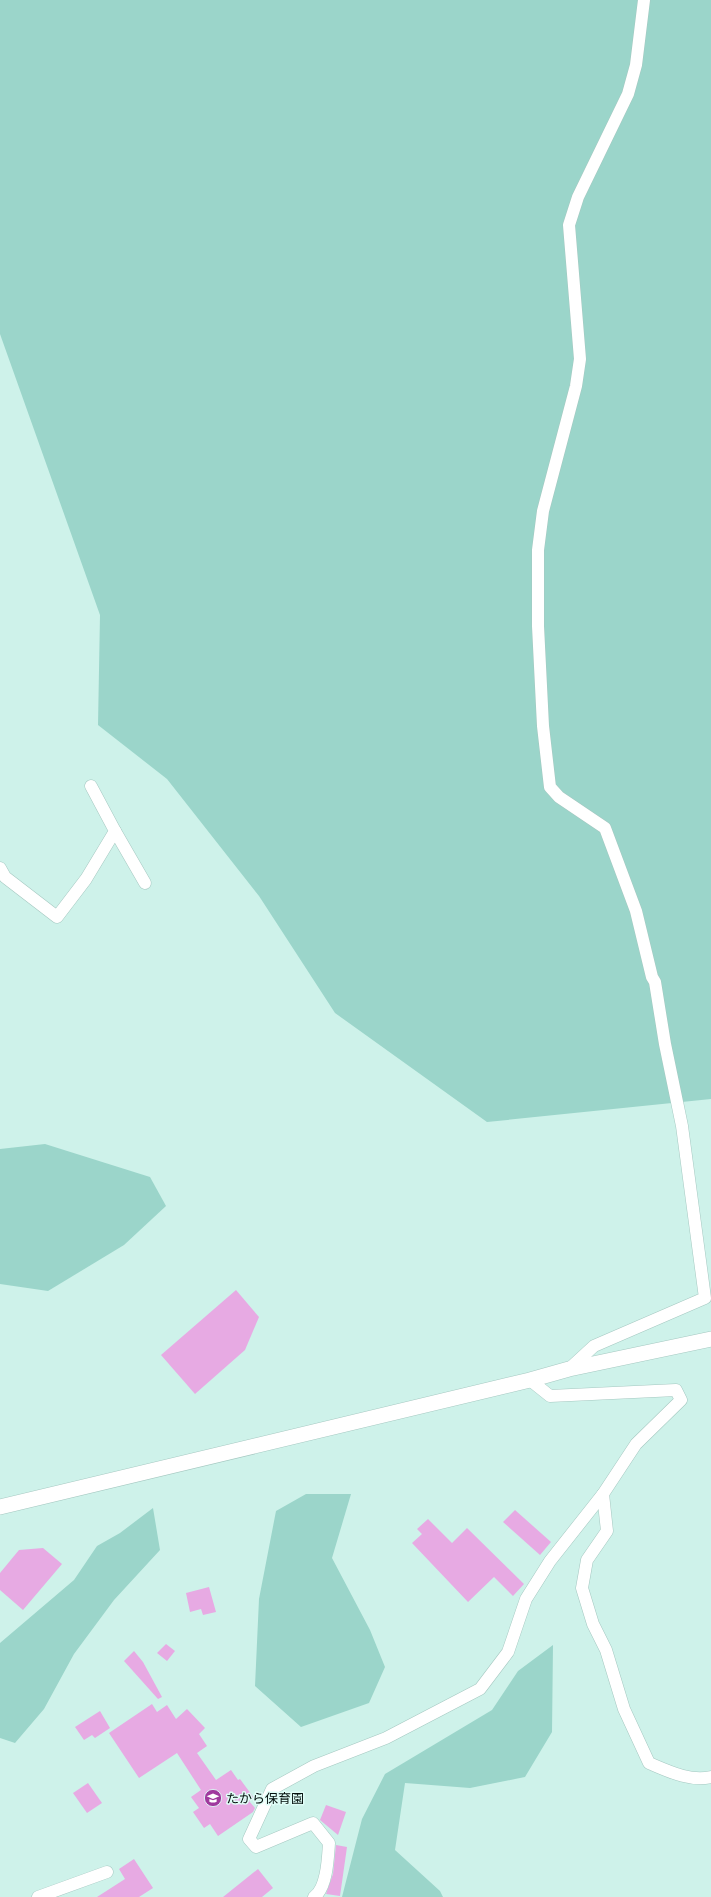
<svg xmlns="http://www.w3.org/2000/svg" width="711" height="1897" viewBox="0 0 711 1897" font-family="'Archivo Narrow','Noto Sans JP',sans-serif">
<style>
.green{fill:#9bd5ca}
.building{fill:#e7aae3}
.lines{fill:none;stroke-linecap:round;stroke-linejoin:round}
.minor-casing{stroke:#a5c8c1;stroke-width:13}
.tertiary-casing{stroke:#a5c8c1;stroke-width:16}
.minor{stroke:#fff;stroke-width:12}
.tertiary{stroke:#fff;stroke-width:15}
.labels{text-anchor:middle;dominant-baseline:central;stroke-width:3;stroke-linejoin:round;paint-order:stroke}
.poi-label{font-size:13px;fill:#040f0d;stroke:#e0fdf7;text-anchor:start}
</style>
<rect width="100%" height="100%" fill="#cef2ea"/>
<g class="green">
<path d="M 0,0 L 711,0 L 711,1099 L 487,1122 L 335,1013 L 259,896 L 167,779 L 98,725 L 100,615 L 0,334 Z"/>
<path d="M 45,1144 L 150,1177 L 166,1206 L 124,1245 L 48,1291 L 0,1284 L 0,1149 Z"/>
<path d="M 306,1494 L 351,1494 L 332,1558 L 370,1630 L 385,1667 L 369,1703 L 301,1727 L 255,1686 L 259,1599 L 276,1511 Z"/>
<path d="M 153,1508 L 160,1550 L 114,1600 L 74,1654 L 44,1709 L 15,1743 L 0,1738 L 0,1643 L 74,1580 L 97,1546 L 120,1533 Z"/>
<path d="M 553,1645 L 552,1732 L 525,1777 L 470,1788 L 405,1783 L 395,1850 L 440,1891 L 443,1897 L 342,1897 L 362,1819 L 385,1774 L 492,1710 L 518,1671 Z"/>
</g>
<g class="building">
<path d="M 236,1290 L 259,1317 L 245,1350 L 195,1394 L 161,1355 Z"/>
<path d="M 515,1510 L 551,1542 L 540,1555 L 503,1522 Z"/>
<path d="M 428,1519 L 452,1543 L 467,1528 L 524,1584 L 513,1596 L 494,1577 L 468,1602 L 412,1543 L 422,1534 L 417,1529 Z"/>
<path d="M 43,1548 L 62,1564 L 23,1610 L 0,1590 L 0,1573 L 19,1550 Z"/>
<path d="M 209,1587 L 216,1612 L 203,1615 L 201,1609 L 190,1612 L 186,1593 Z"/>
<path d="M 166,1644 L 175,1651 L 167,1661 L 157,1653 Z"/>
<path d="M 134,1651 L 143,1662 L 162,1697 L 158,1699 L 124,1661 Z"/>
<path d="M 152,1704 L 157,1712 L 167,1705 L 176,1719 L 187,1709 L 205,1728 L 199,1734 L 207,1746 L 197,1753 L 216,1780 L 231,1770 L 238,1780 L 240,1779 L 254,1798 L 249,1801 L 255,1808 L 253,1812 L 218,1836 L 210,1824 L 204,1828 L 193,1812 L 199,1808 L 191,1797 L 201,1790 L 177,1753 L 139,1778 L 109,1733 Z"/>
<path d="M 100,1711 L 110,1728 L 95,1738 L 92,1735 L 84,1740 L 75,1727 Z"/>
<path d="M 88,1783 L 102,1803 L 87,1813 L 73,1793 Z"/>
<path d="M 326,1805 L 346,1812 L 338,1835 L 320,1820 Z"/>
<path d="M 336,1845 L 347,1847 L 340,1896 L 326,1894 L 333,1874 Z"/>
<path d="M 134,1859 L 153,1888 L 139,1897 L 97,1897 L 125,1879 L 119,1869 Z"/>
<path d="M 258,1869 L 273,1888 L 262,1897 L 223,1897 Z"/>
</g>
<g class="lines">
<defs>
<g id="minor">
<path d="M 115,831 L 145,883"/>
<path d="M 0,868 L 5,877 L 57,917 L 86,879 L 115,831 L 91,786"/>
<path d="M 569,1369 L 594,1346 L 705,1298 L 682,1126 L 665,1044 L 655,982 L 652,977 L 636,911 L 605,828 L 559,797 L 550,787 L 543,726 L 538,626 L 538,550 L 543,511 L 576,386 L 580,359 L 569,225 L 578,197 L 628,94 L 636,65 L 644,0"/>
<path d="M 603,1494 L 607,1531 L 587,1560 L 582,1588 L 593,1624 L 606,1650 L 624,1709 L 649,1763 C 668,1771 690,1782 711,1777"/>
<path d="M 38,1897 L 107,1872"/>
<path d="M 314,1897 C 327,1888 328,1858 329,1843 L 313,1823 L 256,1847 L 249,1839 L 272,1789 L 314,1766 L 386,1738 L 480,1689 L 508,1652 L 526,1599 L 550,1561 L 603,1494 L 636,1444 L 681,1400 L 676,1390 L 550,1396 L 530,1380"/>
</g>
<path id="tertiary" d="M 0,1507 L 530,1380 L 569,1369 L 711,1339"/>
</defs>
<use href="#minor" class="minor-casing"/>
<use href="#tertiary" class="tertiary-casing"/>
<use href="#minor" class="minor"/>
<use href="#tertiary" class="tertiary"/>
</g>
<defs>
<symbol id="school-disc" viewBox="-11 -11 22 22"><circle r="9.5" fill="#a0399e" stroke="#e0fdf7"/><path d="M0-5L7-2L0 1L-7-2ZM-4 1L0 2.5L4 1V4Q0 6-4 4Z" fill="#fff"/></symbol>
</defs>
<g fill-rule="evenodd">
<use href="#school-disc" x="203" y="1788" width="20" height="20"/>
</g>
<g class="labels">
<g class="poi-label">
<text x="226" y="1798">たから保育園</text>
</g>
</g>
</svg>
